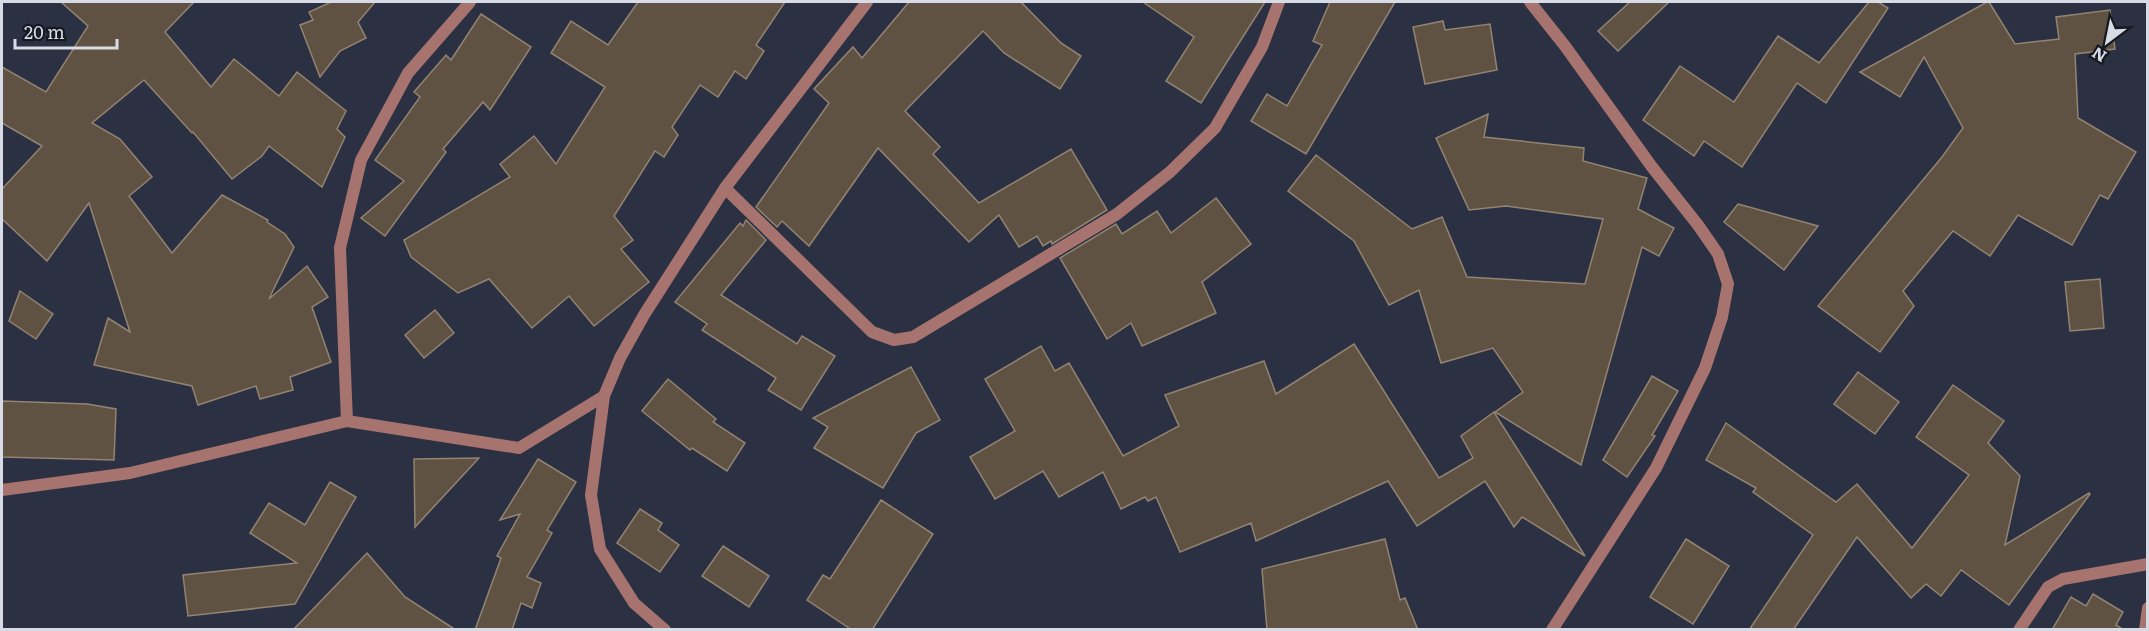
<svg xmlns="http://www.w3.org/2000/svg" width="2149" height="631" viewBox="0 0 2149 631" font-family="Literata,serif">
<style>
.building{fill:#605242;stroke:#928372;stroke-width:1.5}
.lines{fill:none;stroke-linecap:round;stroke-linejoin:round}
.minor{stroke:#a6736f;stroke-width:12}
</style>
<rect width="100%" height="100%" fill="#2b3142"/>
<g class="building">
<path d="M 61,2 L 194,2 L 165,32 L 211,87 L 234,59 L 279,96 L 297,72 L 346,111 L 337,129 L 345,137 L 322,187 L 269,146 L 262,156 L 232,179 L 193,132 L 192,133 L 144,80 L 92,123 L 120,139 L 152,177 L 129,196 L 172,253 L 222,195 L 268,220 L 267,222 L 285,234 L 294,247 L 269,299 L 307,266 L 328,297 L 312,307 L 331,362 L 290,377 L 293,390 L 260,399 L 256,386 L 198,405 L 192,386 L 94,365 L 108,318 L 130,332 L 89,203 L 47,261 L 2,219 L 2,189 L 42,146 L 2,123 L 2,67 L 46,92 L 88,26 Z"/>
<path d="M 331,2 L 375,2 L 358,22 L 366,38 L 340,51 L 320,77 L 300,25 L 313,20 L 309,12 Z"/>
<path d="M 638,2 L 785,2 L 756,45 L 764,51 L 746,79 L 735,71 L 718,97 L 700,85 L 672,127 L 678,135 L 664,157 L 655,151 L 614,216 L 633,240 L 621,249 L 649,282 L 594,326 L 569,296 L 532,328 L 489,279 L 458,293 L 411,257 L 404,240 L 510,177 L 500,164 L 534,136 L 556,164 L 605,87 L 551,53 L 571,21 L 608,45 Z"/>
<path d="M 909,2 L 1021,2 L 1061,43 L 1081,56 L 1060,89 L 1004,53 L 983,31 L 905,111 L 940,147 L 933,154 L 979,203 L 1071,149 L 1107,210 L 1052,244 L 1051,241 L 1043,246 L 1037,236 L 1019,247 L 999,215 L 969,242 L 878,148 L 809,246 L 782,221 L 777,227 L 756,207 L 829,103 L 814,89 L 853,47 L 862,58 Z"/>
<path d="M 1143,2 L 1265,2 L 1201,103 L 1166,81 L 1194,37 Z"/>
<path d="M 1330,2 L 1395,2 L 1306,154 L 1251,121 L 1267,94 L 1287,106 L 1322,45 L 1313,41 Z"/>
<path d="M 1630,2 L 1669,2 L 1618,51 L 1598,31 Z"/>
<path d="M 1869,2 L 1878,2 L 1888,8 L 1826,103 L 1797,83 L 1742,167 L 1704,141 L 1694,156 L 1643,120 L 1680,66 L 1734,102 L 1778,36 L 1819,63 Z"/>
<path d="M 1987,2 L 1989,2 L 2015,44 L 2059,39 L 2056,17 L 2110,10 L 2115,49 L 2075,54 L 2078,118 L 2136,152 L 2108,199 L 2100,195 L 2072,245 L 2018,215 L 1990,256 L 1953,231 L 1903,291 L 1914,306 L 1880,352 L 1818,306 L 1942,157 L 1963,128 L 1924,57 L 1900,97 L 1860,72 Z"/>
<path d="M 481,14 L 531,47 L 490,110 L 483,102 L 443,149 L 446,152 L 385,236 L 361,218 L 404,181 L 375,160 L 420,97 L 414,92 L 446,55 L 451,60 Z"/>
<path d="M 1443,21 L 1445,30 L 1490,24 L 1497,70 L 1425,84 L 1413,27 Z"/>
<path d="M 1488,114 L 1484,137 L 1584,148 L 1583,161 L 1647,178 L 1638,209 L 1674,228 L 1659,256 L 1642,247 L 1581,465 L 1495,412 L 1523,392 L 1493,348 L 1441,363 L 1419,290 L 1389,305 L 1354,241 L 1288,191 L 1316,155 L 1412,229 L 1442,217 L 1467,277 L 1585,284 L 1603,219 L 1506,206 L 1469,210 L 1436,138 Z"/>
<path d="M 1216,198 L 1251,244 L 1202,282 L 1216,313 L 1142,346 L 1131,323 L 1107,339 L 1060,258 L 1116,224 L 1122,234 L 1157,211 L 1171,233 Z"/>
<path d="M 1738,204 L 1818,226 L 1784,270 L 1724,222 Z"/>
<path d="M 746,220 L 766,240 L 721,295 L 797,344 L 802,336 L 835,356 L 801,410 L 768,390 L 776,378 L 702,330 L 707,324 L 675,302 L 740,223 L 743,226 Z"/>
<path d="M 2100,279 L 2104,328 L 2070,331 L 2065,282 Z"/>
<path d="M 20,291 L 53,314 L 36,339 L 9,321 Z"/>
<path d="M 435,310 L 454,333 L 424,358 L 405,335 Z"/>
<path d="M 1354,344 L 1439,478 L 1473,458 L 1461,436 L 1494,412 L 1585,556 L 1522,517 L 1514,527 L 1485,481 L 1417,526 L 1388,481 L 1256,541 L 1251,523 L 1180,552 L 1156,497 L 1148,501 L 1145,497 L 1121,509 L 1103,472 L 1059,497 L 1043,471 L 995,499 L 970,457 L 1015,431 L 985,379 L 1041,346 L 1055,371 L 1069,363 L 1123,456 L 1179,426 L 1165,395 L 1264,361 L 1276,394 Z"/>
<path d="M 911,367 L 940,420 L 916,433 L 883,488 L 814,448 L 828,427 L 813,418 Z"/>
<path d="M 1858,372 L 1899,402 L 1875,434 L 1834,404 Z"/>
<path d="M 1652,376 L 1678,391 L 1652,435 L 1655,436 L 1627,477 L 1603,460 Z"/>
<path d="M 668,379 L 716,419 L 713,422 L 745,443 L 727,471 L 692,448 L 690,450 L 642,411 Z"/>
<path d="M 1953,385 L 2004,421 L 1988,443 L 2020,476 L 2005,545 L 2089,493 L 2090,494 L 2009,605 L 1961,570 L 1941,596 L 1926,584 L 1911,598 L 1857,537 L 1793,630 L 1749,630 L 1813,535 L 1753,492 L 1756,488 L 1706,460 L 1726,423 L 1836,502 L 1857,484 L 1912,548 L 1969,475 L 1916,437 Z"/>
<path d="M 2,401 L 87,404 L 116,409 L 114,460 L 2,457 Z"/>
<path d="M 479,458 L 415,527 L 414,459 Z"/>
<path d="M 538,459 L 576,482 L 547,530 L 552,533 L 527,577 L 541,583 L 532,608 L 521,603 L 512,630 L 475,630 L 501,558 L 497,556 L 520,514 L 500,520 Z"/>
<path d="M 330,482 L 356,497 L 295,604 L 188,616 L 183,575 L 297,563 L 250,533 L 269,503 L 305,525 Z"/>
<path d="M 881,500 L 933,534 L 872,630 L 852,630 L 807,600 L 823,575 L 830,579 Z"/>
<path d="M 640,509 L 662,523 L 658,530 L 679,545 L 660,572 L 617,543 Z"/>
<path d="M 1385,539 L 1400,600 L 1405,598 L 1418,630 L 1267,630 L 1262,569 Z"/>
<path d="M 1686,539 L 1729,566 L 1693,624 L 1650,597 Z"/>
<path d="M 723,546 L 769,576 L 749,607 L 702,576 Z"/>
<path d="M 367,553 L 405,597 L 456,630 L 293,630 Z"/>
<path d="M 2093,594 L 2123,612 L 2116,625 L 2124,630 L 2052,630 L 2071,597 L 2086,606 Z"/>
</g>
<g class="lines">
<g class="minor">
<path d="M 1530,2 L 1565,46 L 1652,167 L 1698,225 L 1718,254 L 1728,284 L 1722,317 L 1705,368 L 1656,468 L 1552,630"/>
<path d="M 725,188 L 872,332 L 894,340 L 913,337 L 1117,214 L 1170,172 L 1215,128 L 1262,47 L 1279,2"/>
<path d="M 347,421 L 340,248 L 361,160 L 408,73 L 470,2"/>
<path d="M 2,490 L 130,473 L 347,421 L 519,448 L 604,396"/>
<path d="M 665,630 L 634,603 L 600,549 L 591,495 L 604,396 L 620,358 L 644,315 L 725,188 L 867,2"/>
<path d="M 2019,630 L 2048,587 L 2063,579 L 2148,564"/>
<path d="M 2145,630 L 2148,608"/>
</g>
</g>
<rect width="2149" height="631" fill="none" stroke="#d7dbe6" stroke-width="6"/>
<g transform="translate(2107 42) rotate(212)" stroke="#171921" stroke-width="4.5" paint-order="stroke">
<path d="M0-4.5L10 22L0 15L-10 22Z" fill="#d7dbe6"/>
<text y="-9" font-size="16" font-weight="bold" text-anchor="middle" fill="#d7dbe6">N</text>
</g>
<path d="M15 39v9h102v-9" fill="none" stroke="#d7dbe6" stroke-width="3"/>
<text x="24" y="39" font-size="18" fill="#d7dbe6" stroke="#171921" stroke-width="4.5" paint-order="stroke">20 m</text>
</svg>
